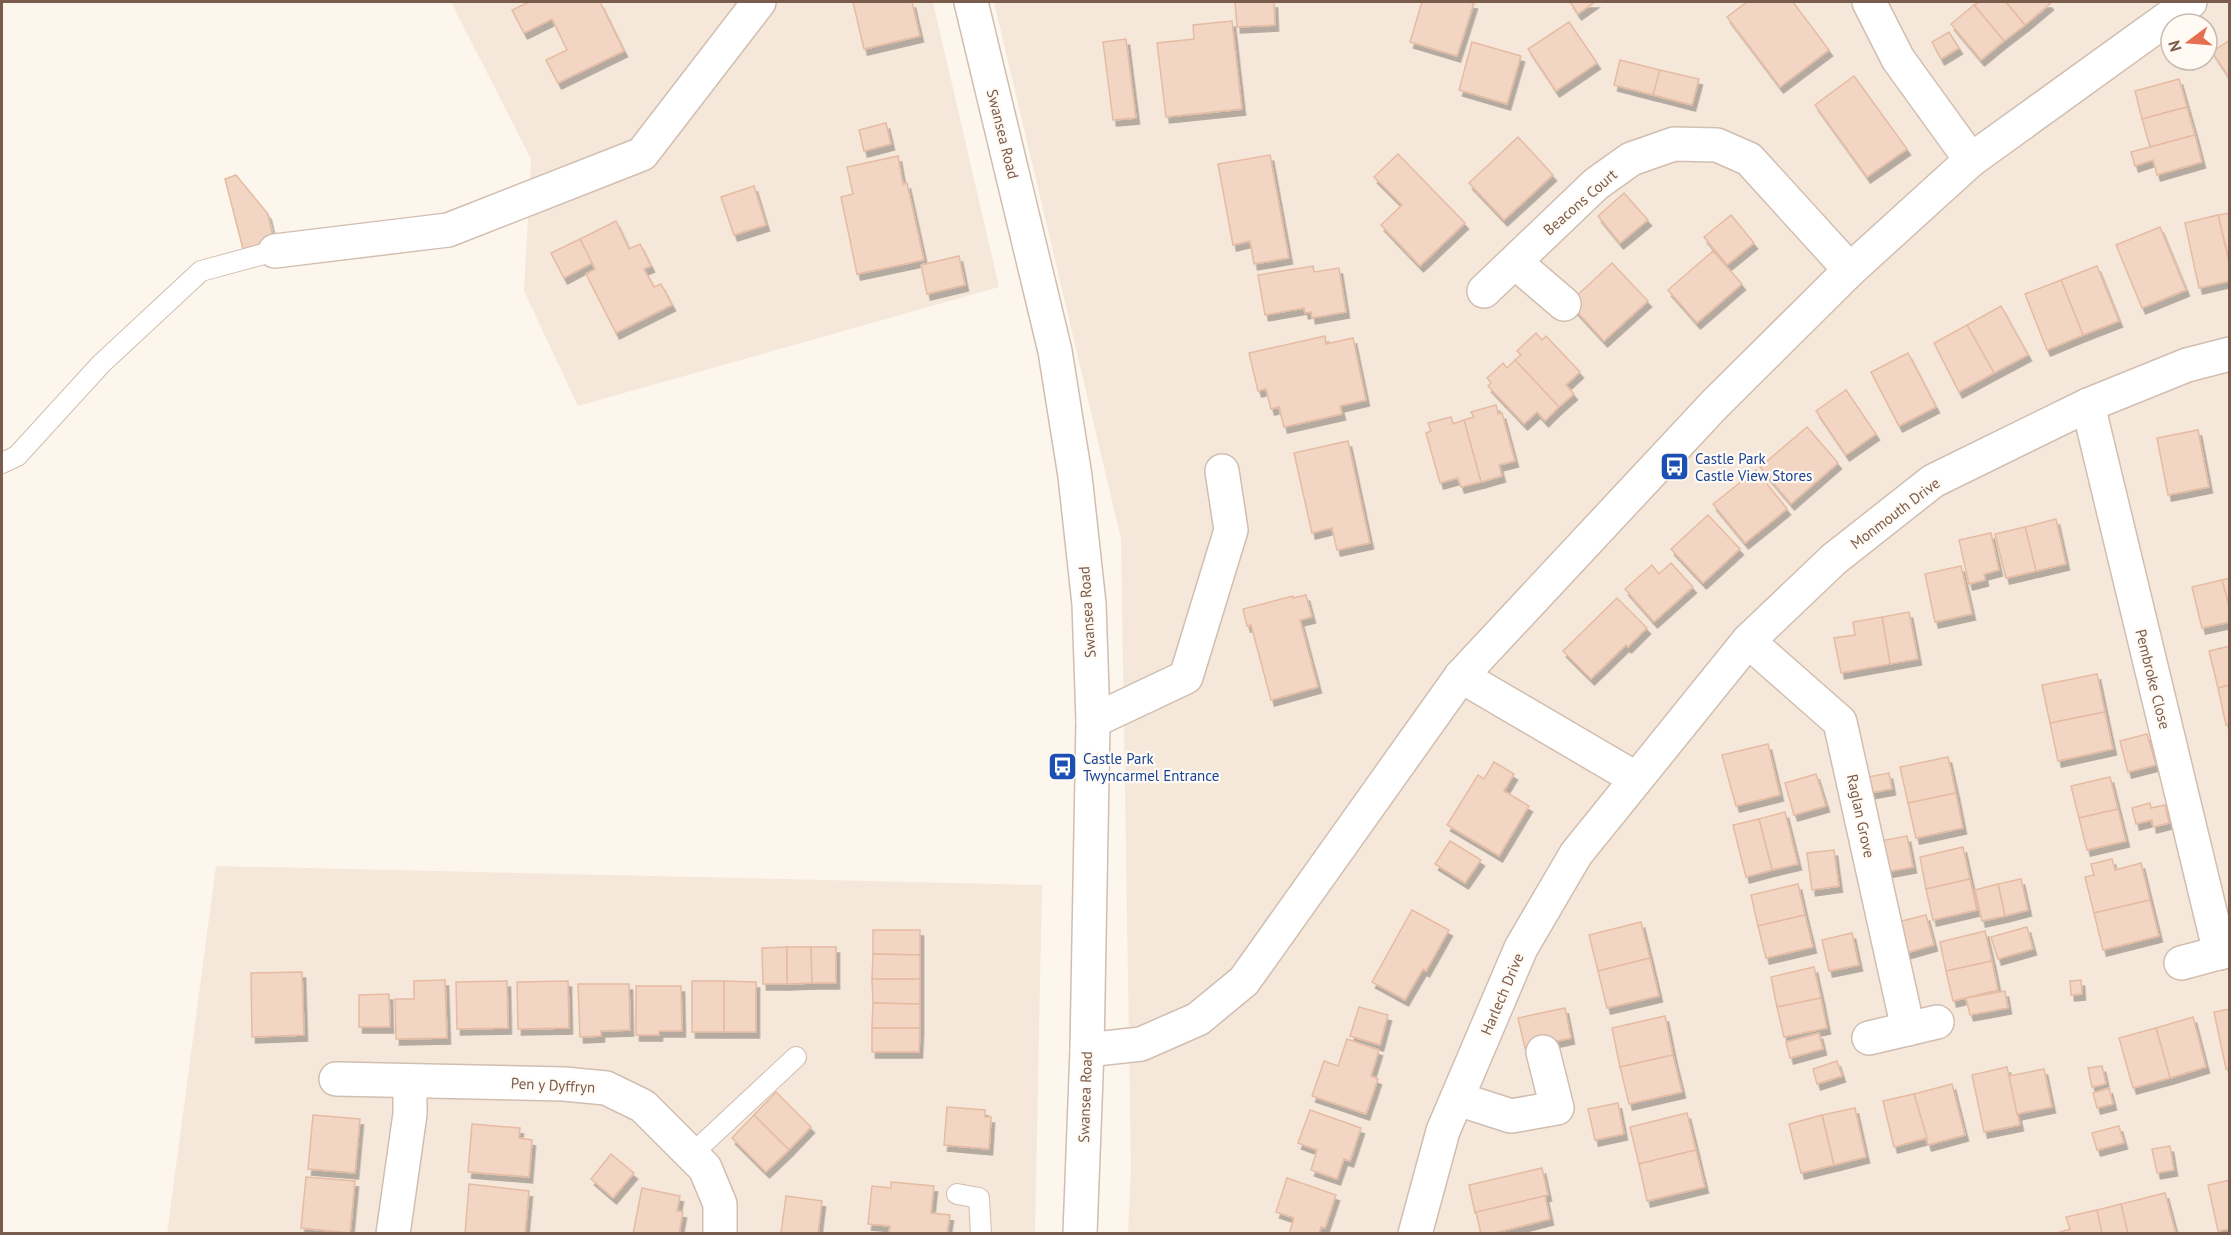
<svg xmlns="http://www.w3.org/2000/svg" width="2231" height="1235" viewBox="0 0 2231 1235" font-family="'PT Sans',sans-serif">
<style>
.residential{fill:#f5e8da;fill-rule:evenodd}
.building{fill:#f3d5c3;stroke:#e6bba3;stroke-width:1.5;filter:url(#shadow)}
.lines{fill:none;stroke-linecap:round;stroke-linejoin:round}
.service-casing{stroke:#d1beb0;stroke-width:22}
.minor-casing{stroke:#d1beb0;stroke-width:36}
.tertiary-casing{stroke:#d1beb0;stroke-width:36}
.service{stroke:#fff;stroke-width:20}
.minor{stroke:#fff;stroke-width:33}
.tertiary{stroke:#fff;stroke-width:33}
.labels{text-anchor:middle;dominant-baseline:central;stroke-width:4.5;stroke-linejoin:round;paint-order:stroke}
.street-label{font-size:15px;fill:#7a5c4d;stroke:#fffaf3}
.transit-label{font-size:15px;fill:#164399;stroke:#fffaf3;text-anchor:start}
</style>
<defs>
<filter id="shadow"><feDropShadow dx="3.5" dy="6" stdDeviation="0" flood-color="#0004"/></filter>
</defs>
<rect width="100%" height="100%" fill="#fdf6ec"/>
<g class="residential">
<path d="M 451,2 L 933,2 L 999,287 L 578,406 L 524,291 L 531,159 Z"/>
<path d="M 994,2 L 2229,2 L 2229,1233 L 1128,1233 L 1131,1169 L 1121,539 ZM 2171,24 L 2207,24 L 2207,60 L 2171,60 Z"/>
<path d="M 216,866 L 1042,885 L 1035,1233 L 167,1234 Z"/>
</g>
<g class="building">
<path d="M 529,2 L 600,2 L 624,51 L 558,83 L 546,60 L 567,50 L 552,19 L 524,33 L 512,10 Z"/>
<path d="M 853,2 L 912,2 L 920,36 L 864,49 Z"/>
<path d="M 1235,2 L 1274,2 L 1275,25 L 1237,27 Z"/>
<path d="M 1422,2 L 1467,2 L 1474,3 L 1457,56 L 1410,42 Z"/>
<path d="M 1570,2 L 1595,2 L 1578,14 Z"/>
<path d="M 1747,2 L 1793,2 L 1829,50 L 1780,87 L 1727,17 Z"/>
<path d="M 1979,2 L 2006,2 L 2025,25 L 2004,41 L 1974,5 Z"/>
<path d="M 2006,2 L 2048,2 L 2050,4 L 2025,25 Z"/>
<path d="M 1974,5 L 2004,41 L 1981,60 L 1951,24 Z"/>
<path d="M 1232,21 L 1242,109 L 1166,117 L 1157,43 L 1194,39 L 1193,25 Z"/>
<path d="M 1569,22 L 1597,63 L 1556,91 L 1528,49 Z"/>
<path d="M 1949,32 L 1959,48 L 1941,59 L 1932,42 Z"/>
<path d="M 1126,39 L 1136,118 L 1113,120 L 1103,42 Z"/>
<path d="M 2230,40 L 2230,79 L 2212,52 Z"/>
<path d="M 1472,42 L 1521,56 L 1507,104 L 1459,90 Z"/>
<path d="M 1620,60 L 1660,70 L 1653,95 L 1614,85 Z"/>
<path d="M 1660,70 L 1699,79 L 1692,105 L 1653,95 Z"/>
<path d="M 1854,76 L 1907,149 L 1867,177 L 1815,105 Z"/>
<path d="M 2179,79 L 2187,107 L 2142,119 L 2135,91 Z"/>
<path d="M 2187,107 L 2195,135 L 2150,147 L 2142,119 Z"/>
<path d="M 886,123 L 891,144 L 864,151 L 859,130 Z"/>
<path d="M 2195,135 L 2202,162 L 2157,175 L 2153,160 L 2135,166 L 2131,152 Z"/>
<path d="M 1518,137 L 1553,175 L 1504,220 L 1469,183 Z"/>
<path d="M 1398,154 L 1465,223 L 1420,266 L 1381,225 L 1402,205 L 1374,177 Z"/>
<path d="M 1270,155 L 1289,258 L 1254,264 L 1250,241 L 1233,245 L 1218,164 Z"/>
<path d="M 898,156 L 903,184 L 907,183 L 924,260 L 857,274 L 841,197 L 853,194 L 847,167 Z"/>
<path d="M 236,175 L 268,214 L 274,241 L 243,249 L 225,179 Z"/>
<path d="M 754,186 L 766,225 L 734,235 L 721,197 Z"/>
<path d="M 1624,193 L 1648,220 L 1620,243 L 1598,216 Z"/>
<path d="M 2230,213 L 2230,266 L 2218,215 Z"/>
<path d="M 1731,215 L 1754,243 L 1727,265 L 1704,237 Z"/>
<path d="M 2218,215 L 2230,266 L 2230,281 L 2199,288 L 2185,223 Z"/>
<path d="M 616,221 L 629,249 L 640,244 L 651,266 L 644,269 L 654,287 L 661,284 L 672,305 L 616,333 L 586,274 L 595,269 L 580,239 Z"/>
<path d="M 2160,227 L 2186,290 L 2142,308 L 2116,245 Z"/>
<path d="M 580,239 L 592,263 L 564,278 L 551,253 Z"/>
<path d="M 1713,251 L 1742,284 L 1697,323 L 1668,290 Z"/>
<path d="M 959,256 L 965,285 L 927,294 L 921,265 Z"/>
<path d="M 1612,263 L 1648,301 L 1604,341 L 1569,303 Z"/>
<path d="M 1313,266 L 1314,272 L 1339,268 L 1346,312 L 1312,318 L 1311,312 L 1305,313 L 1304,308 L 1265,315 L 1258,275 Z"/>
<path d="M 2097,266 L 2119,321 L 2083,335 L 2061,280 Z"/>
<path d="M 2061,280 L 2083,335 L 2047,350 L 2025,294 Z"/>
<path d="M 2001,306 L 2028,355 L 1994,373 L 1967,325 Z"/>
<path d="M 1967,325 L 1994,373 L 1959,392 L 1934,343 Z"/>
<path d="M 1536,333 L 1542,340 L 1546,336 L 1580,372 L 1566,385 L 1574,394 L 1559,407 L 1515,360 L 1521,355 L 1517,351 Z"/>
<path d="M 1325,336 L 1326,344 L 1353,338 L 1366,400 L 1340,406 L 1342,414 L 1284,427 L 1279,407 L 1271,409 L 1266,389 L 1258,391 L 1249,353 Z"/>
<path d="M 1908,353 L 1936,407 L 1899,426 L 1871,372 Z"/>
<path d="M 1515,360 L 1559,407 L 1545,421 L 1537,412 L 1524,424 L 1488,386 L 1491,383 L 1487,378 L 1503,363 L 1507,368 Z"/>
<path d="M 1846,390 L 1876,434 L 1846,455 L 1816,411 Z"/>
<path d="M 1496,405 L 1498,414 L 1502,413 L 1515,461 L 1499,465 L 1502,476 L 1481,482 L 1464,420 L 1474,417 L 1471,412 Z"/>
<path d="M 1451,417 L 1453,424 L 1464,420 L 1481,482 L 1461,487 L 1458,478 L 1440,483 L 1426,433 L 1431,431 L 1428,423 Z"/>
<path d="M 1807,427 L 1838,463 L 1791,504 L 1760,467 Z"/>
<path d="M 2198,430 L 2209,487 L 2168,495 L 2157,438 Z"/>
<path d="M 1348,441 L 1370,543 L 1337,550 L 1332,528 L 1312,533 L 1294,453 Z"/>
<path d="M 1756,470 L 1787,509 L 1745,543 L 1713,504 Z"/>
<path d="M 1708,515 L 1740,549 L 1703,583 L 1671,549 Z"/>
<path d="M 2056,519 L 2066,564 L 2036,571 L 2025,527 Z"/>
<path d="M 2025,527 L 2036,571 L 2006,578 L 1995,534 Z"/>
<path d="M 1991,533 L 1999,570 L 1984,574 L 1985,580 L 1969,584 L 1959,540 Z"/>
<path d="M 1671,563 L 1693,587 L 1654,622 L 1625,589 L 1652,565 L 1659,574 Z"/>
<path d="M 1961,566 L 1972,614 L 1935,622 L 1925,574 Z"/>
<path d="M 2230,578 L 2230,610 L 2222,580 Z"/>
<path d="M 2222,580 L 2230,610 L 2230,622 L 2202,628 L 2192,587 Z"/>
<path d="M 1306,595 L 1312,617 L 1300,620 L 1318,687 L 1271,700 L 1251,625 L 1247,626 L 1243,609 L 1293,596 L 1293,598 Z"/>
<path d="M 1617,598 L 1647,628 L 1628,647 L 1626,645 L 1591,679 L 1563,651 Z"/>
<path d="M 1909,612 L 1918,659 L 1890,664 L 1882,617 Z"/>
<path d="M 1882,617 L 1890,664 L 1841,673 L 1834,638 L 1855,635 L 1853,622 Z"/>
<path d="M 2230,646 L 2230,685 L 2218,688 L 2209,651 Z"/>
<path d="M 2097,674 L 2105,712 L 2050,723 L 2042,685 Z"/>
<path d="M 2230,685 L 2230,724 L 2226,725 L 2218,688 Z"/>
<path d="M 2105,712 L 2113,749 L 2058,761 L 2050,723 Z"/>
<path d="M 2147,734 L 2156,765 L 2128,772 L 2120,741 Z"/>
<path d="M 1768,744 L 1780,795 L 1736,806 L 1722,755 Z"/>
<path d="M 1948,757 L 1956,793 L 1908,803 L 1900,767 Z"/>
<path d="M 1494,762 L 1514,774 L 1504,791 L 1529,806 L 1499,856 L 1447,825 L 1478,775 L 1484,779 Z"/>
<path d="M 1889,773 L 1892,789 L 1865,794 L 1862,778 Z"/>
<path d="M 1816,774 L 1826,806 L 1794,815 L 1785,783 Z"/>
<path d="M 2110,777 L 2118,809 L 2079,818 L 2071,786 Z"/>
<path d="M 1956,793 L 1963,828 L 1916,838 L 1908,803 Z"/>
<path d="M 2150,803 L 2151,808 L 2165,805 L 2169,823 L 2153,827 L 2152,820 L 2136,824 L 2132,808 Z"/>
<path d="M 2118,809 L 2126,841 L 2087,850 L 2079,818 Z"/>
<path d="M 1785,812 L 1798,864 L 1772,870 L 1759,819 Z"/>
<path d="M 1759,819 L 1772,870 L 1746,877 L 1733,825 Z"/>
<path d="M 1907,836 L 1913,867 L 1886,872 L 1880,841 Z"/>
<path d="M 1450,841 L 1481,860 L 1465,883 L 1435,864 Z"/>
<path d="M 1963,847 L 1970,879 L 1926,889 L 1920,857 Z"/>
<path d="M 1834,850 L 1839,886 L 1812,890 L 1807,853 Z"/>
<path d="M 2112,859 L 2115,870 L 2141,863 L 2150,900 L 2094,913 L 2085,877 L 2094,875 L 2091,864 Z"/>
<path d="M 1970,879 L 1977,910 L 1933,920 L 1926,889 Z"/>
<path d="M 2021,879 L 2028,910 L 2005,916 L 1998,884 Z"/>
<path d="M 1798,884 L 1805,915 L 1758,926 L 1751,895 Z"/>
<path d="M 1998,884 L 2005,916 L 1982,921 L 1975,890 Z"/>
<path d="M 2150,900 L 2159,936 L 2103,950 L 2094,913 Z"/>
<path d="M 1412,910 L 1449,930 L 1426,971 L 1423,969 L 1405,1000 L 1372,982 Z"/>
<path d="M 1805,915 L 1813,947 L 1766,958 L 1758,926 Z"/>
<path d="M 1926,915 L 1934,945 L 1902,954 L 1894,923 Z"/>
<path d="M 1641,922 L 1650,958 L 1598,971 L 1589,935 Z"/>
<path d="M 2027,927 L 2033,949 L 1998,959 L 1991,937 Z"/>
<path d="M 873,930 L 920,930 L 920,955 L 873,954 Z"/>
<path d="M 1985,931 L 1992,961 L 1946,971 L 1940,942 Z"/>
<path d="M 1852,933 L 1859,965 L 1829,971 L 1822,940 Z"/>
<path d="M 787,947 L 787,984 L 763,984 L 762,948 Z"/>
<path d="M 787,947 L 811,947 L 812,983 L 787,984 Z"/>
<path d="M 811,947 L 836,947 L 836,983 L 812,983 Z"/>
<path d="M 873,954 L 920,955 L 920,979 L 872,979 Z"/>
<path d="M 1650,958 L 1659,996 L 1607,1008 L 1598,971 Z"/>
<path d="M 1992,961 L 1998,990 L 1953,1001 L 1946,971 Z"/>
<path d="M 1814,967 L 1821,998 L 1777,1007 L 1771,977 Z"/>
<path d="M 302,972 L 304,1035 L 252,1037 L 251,973 Z"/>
<path d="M 872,979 L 920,979 L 920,1004 L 873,1003 Z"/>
<path d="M 445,980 L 447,1038 L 396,1039 L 395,999 L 414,999 L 414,981 Z"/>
<path d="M 2081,980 L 2082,994 L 2071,995 L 2070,981 Z"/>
<path d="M 507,981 L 508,1028 L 457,1029 L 456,982 Z"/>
<path d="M 568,981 L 569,1028 L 518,1029 L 517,982 Z"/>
<rect x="692" y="981" width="32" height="51"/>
<path d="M 724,981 L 756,982 L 756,1032 L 724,1032 Z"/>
<path d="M 578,984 L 629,984 L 630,1030 L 601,1031 L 601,1036 L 580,1037 Z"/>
<path d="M 636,986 L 681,986 L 682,1031 L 659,1031 L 659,1035 L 636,1035 Z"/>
<path d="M 2005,991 L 2008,1008 L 1970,1015 L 1966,998 Z"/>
<path d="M 389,994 L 390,1027 L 359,1027 L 359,995 Z"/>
<path d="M 1821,998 L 1827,1028 L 1784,1037 L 1777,1007 Z"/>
<path d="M 873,1003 L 920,1004 L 920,1028 L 872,1028 Z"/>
<path d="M 1359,1007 L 1388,1015 L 1380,1045 L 1350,1036 Z"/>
<path d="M 1565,1008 L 1571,1038 L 1525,1048 L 1518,1018 Z"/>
<path d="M 2230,1009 L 2230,1068 L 2226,1069 L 2214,1012 Z"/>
<path d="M 1665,1016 L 1673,1055 L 1620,1067 L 1612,1028 Z"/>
<path d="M 2193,1017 L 2206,1067 L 2170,1078 L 2156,1028 Z"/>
<path d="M 872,1028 L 920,1028 L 919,1052 L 872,1052 Z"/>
<path d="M 2156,1028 L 2170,1078 L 2133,1088 L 2119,1038 Z"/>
<path d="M 1819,1033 L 1823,1049 L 1790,1058 L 1786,1042 Z"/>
<path d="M 1347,1039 L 1379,1050 L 1371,1076 L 1378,1079 L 1366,1114 L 1312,1096 L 1324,1061 L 1338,1066 Z"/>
<path d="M 1673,1055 L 1682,1092 L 1629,1104 L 1620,1067 Z"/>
<path d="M 1837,1061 L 1842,1076 L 1817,1084 L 1813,1069 Z"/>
<path d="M 2102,1066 L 2106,1084 L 2092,1087 L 2088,1068 Z"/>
<path d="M 2007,1067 L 2020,1125 L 1984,1132 L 1972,1075 Z"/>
<path d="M 2044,1069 L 2052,1107 L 2017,1114 L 2009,1076 Z"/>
<path d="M 1952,1084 L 1965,1135 L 1928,1145 L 1914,1094 Z"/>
<path d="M 2109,1088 L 2113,1104 L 2097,1108 L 2093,1093 Z"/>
<path d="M 776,1092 L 811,1127 L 789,1150 L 754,1115 Z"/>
<path d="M 1914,1094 L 1927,1138 L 1894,1147 L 1883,1101 Z"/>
<path d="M 1618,1103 L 1624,1134 L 1595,1140 L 1588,1109 Z"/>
<path d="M 947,1107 L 985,1110 L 985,1117 L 991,1117 L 989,1149 L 944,1145 Z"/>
<path d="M 1855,1108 L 1866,1157 L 1834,1165 L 1822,1115 Z"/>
<path d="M 1310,1110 L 1361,1128 L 1350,1161 L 1344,1159 L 1337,1179 L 1311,1170 L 1317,1150 L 1298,1143 Z"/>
<path d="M 1687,1113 L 1696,1150 L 1639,1164 L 1630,1127 Z"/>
<path d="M 313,1115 L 360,1119 L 355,1173 L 308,1169 Z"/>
<path d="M 754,1115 L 789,1150 L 766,1172 L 732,1138 Z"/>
<path d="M 1822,1115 L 1834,1165 L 1801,1173 L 1789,1124 Z"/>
<path d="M 472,1124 L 520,1128 L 519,1138 L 532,1140 L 529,1177 L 468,1172 Z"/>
<path d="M 2119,1126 L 2124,1143 L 2097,1150 L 2092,1133 Z"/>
<path d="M 2170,1146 L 2174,1170 L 2157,1173 L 2152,1149 Z"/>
<path d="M 1696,1150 L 1705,1187 L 1647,1201 L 1639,1164 Z"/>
<path d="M 611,1154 L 634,1173 L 613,1198 L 591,1179 Z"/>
<path d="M 1542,1168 L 1548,1195 L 1475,1213 L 1469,1185 Z"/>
<path d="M 306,1177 L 355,1181 L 350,1233 L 301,1228 Z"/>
<path d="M 1287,1178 L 1336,1195 L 1325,1228 L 1321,1227 L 1319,1234 L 1289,1234 L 1294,1218 L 1276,1212 Z"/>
<path d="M 2230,1180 L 2230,1229 L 2218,1231 L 2208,1185 Z"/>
<path d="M 891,1182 L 934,1186 L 931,1213 L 950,1215 L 947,1234 L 889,1234 L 890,1226 L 868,1224 L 872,1186 L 891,1188 Z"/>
<path d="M 469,1184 L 529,1191 L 525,1234 L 465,1234 Z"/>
<path d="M 642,1188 L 680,1196 L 677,1211 L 683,1212 L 679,1234 L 633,1234 Z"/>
<path d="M 2165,1193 L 2176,1234 L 2128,1234 L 2121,1204 Z"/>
<path d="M 786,1196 L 822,1201 L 818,1234 L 781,1233 Z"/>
<path d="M 1545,1196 L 1550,1219 L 1491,1234 L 1481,1234 L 1476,1212 Z"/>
<path d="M 2121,1204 L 2128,1234 L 2102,1234 L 2097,1210 Z"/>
<path d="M 2097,1210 L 2102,1234 L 2054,1234 L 2070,1229 L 2066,1217 Z"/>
</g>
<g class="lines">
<defs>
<g id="service">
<path d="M 2,463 L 17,456 L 101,364 L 201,271 L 275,251"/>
<path d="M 692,1154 L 796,1057"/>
<path d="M 957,1194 L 979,1198 L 981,1234"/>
</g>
<g id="minor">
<path d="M 1869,2 L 1898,59 L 1971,160"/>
<path d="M 275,251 L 448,230 L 642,154 L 759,2"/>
<path d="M 1515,262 L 1564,304"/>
<path d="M 1484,291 L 1596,184 L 1631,159 L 1674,144 L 1717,145 L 1749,159 L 1850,270"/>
<path d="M 2088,405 L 2220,953"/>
<path d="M 1748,641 L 1840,722 L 1908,1029"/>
<path d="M 1461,676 L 1635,778"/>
<path d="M 1093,721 L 1186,677 L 1231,530 L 1222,471"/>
<path d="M 2181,963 L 2230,950"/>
<path d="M 1869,1038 L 1937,1022"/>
<path d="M 1087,1050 L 1141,1044 L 1198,1019 L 1244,981 L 1461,676 L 1714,405 L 1850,270 L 1971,160 L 2190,2"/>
<path d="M 336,1079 L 564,1084 L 606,1088 L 643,1106 L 705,1168 L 720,1204 L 720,1234"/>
<path d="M 1458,1099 L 1511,1116 L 1557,1108 L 1543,1052"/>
<path d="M 393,1234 L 410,1114 L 410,1081"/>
<path d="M 1415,1234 L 1443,1131 L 1521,948 L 1576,854 L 1748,641 L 1834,559 L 1933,481 L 2088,405 L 2187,365 L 2230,354"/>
</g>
<path id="tertiary" d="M 971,2 L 1055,351 L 1075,476 L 1089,604 L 1093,721 L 1087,1050 L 1080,1234"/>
</defs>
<use href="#service" class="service-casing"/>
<use href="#minor" class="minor-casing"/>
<use href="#tertiary" class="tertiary-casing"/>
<use href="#service" class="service"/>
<use href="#minor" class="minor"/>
<use href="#tertiary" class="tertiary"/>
</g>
<defs>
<symbol id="bus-square" viewBox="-11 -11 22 22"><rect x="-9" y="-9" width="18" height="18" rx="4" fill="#1a4fb4" stroke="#fffaf3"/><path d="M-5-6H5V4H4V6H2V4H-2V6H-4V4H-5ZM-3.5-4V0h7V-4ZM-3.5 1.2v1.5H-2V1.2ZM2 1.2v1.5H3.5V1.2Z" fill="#fff"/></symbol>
</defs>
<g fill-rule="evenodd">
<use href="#bus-square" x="1658" y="450" width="33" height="33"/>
<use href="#bus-square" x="1046" y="750" width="33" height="33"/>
</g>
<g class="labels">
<g class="street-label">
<text transform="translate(1003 134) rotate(76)">Swansea Road</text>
<text transform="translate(1580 202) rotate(-41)">Beacons Court</text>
<text transform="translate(1895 513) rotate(-37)">Monmouth Drive</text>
<text transform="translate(1087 612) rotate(-94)">Swansea Road</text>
<text transform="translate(2153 679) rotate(76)">Pembroke Close</text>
<text transform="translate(1861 816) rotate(78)">Raglan Grove</text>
<text transform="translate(1502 994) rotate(-67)">Harlech Drive</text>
<text transform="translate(553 1085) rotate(3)">Pen y Dyffryn</text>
<text transform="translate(1085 1097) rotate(-88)">Swansea Road</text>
</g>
<g class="transit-label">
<text x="1695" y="458">Castle Park<tspan x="1695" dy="17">Castle View Stores</tspan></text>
<text x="1083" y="758">Castle Park<tspan x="1083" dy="17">Twyncarmel Entrance</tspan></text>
</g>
</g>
<rect width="2231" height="1235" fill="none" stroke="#7a5c4d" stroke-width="6"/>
<g transform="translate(2189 42) rotate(254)"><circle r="28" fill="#fffaf3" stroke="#cabbb1" stroke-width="1.5"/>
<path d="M0-4.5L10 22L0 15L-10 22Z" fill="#e76f51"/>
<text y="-9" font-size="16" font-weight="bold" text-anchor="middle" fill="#7a5c4d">N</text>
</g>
</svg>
